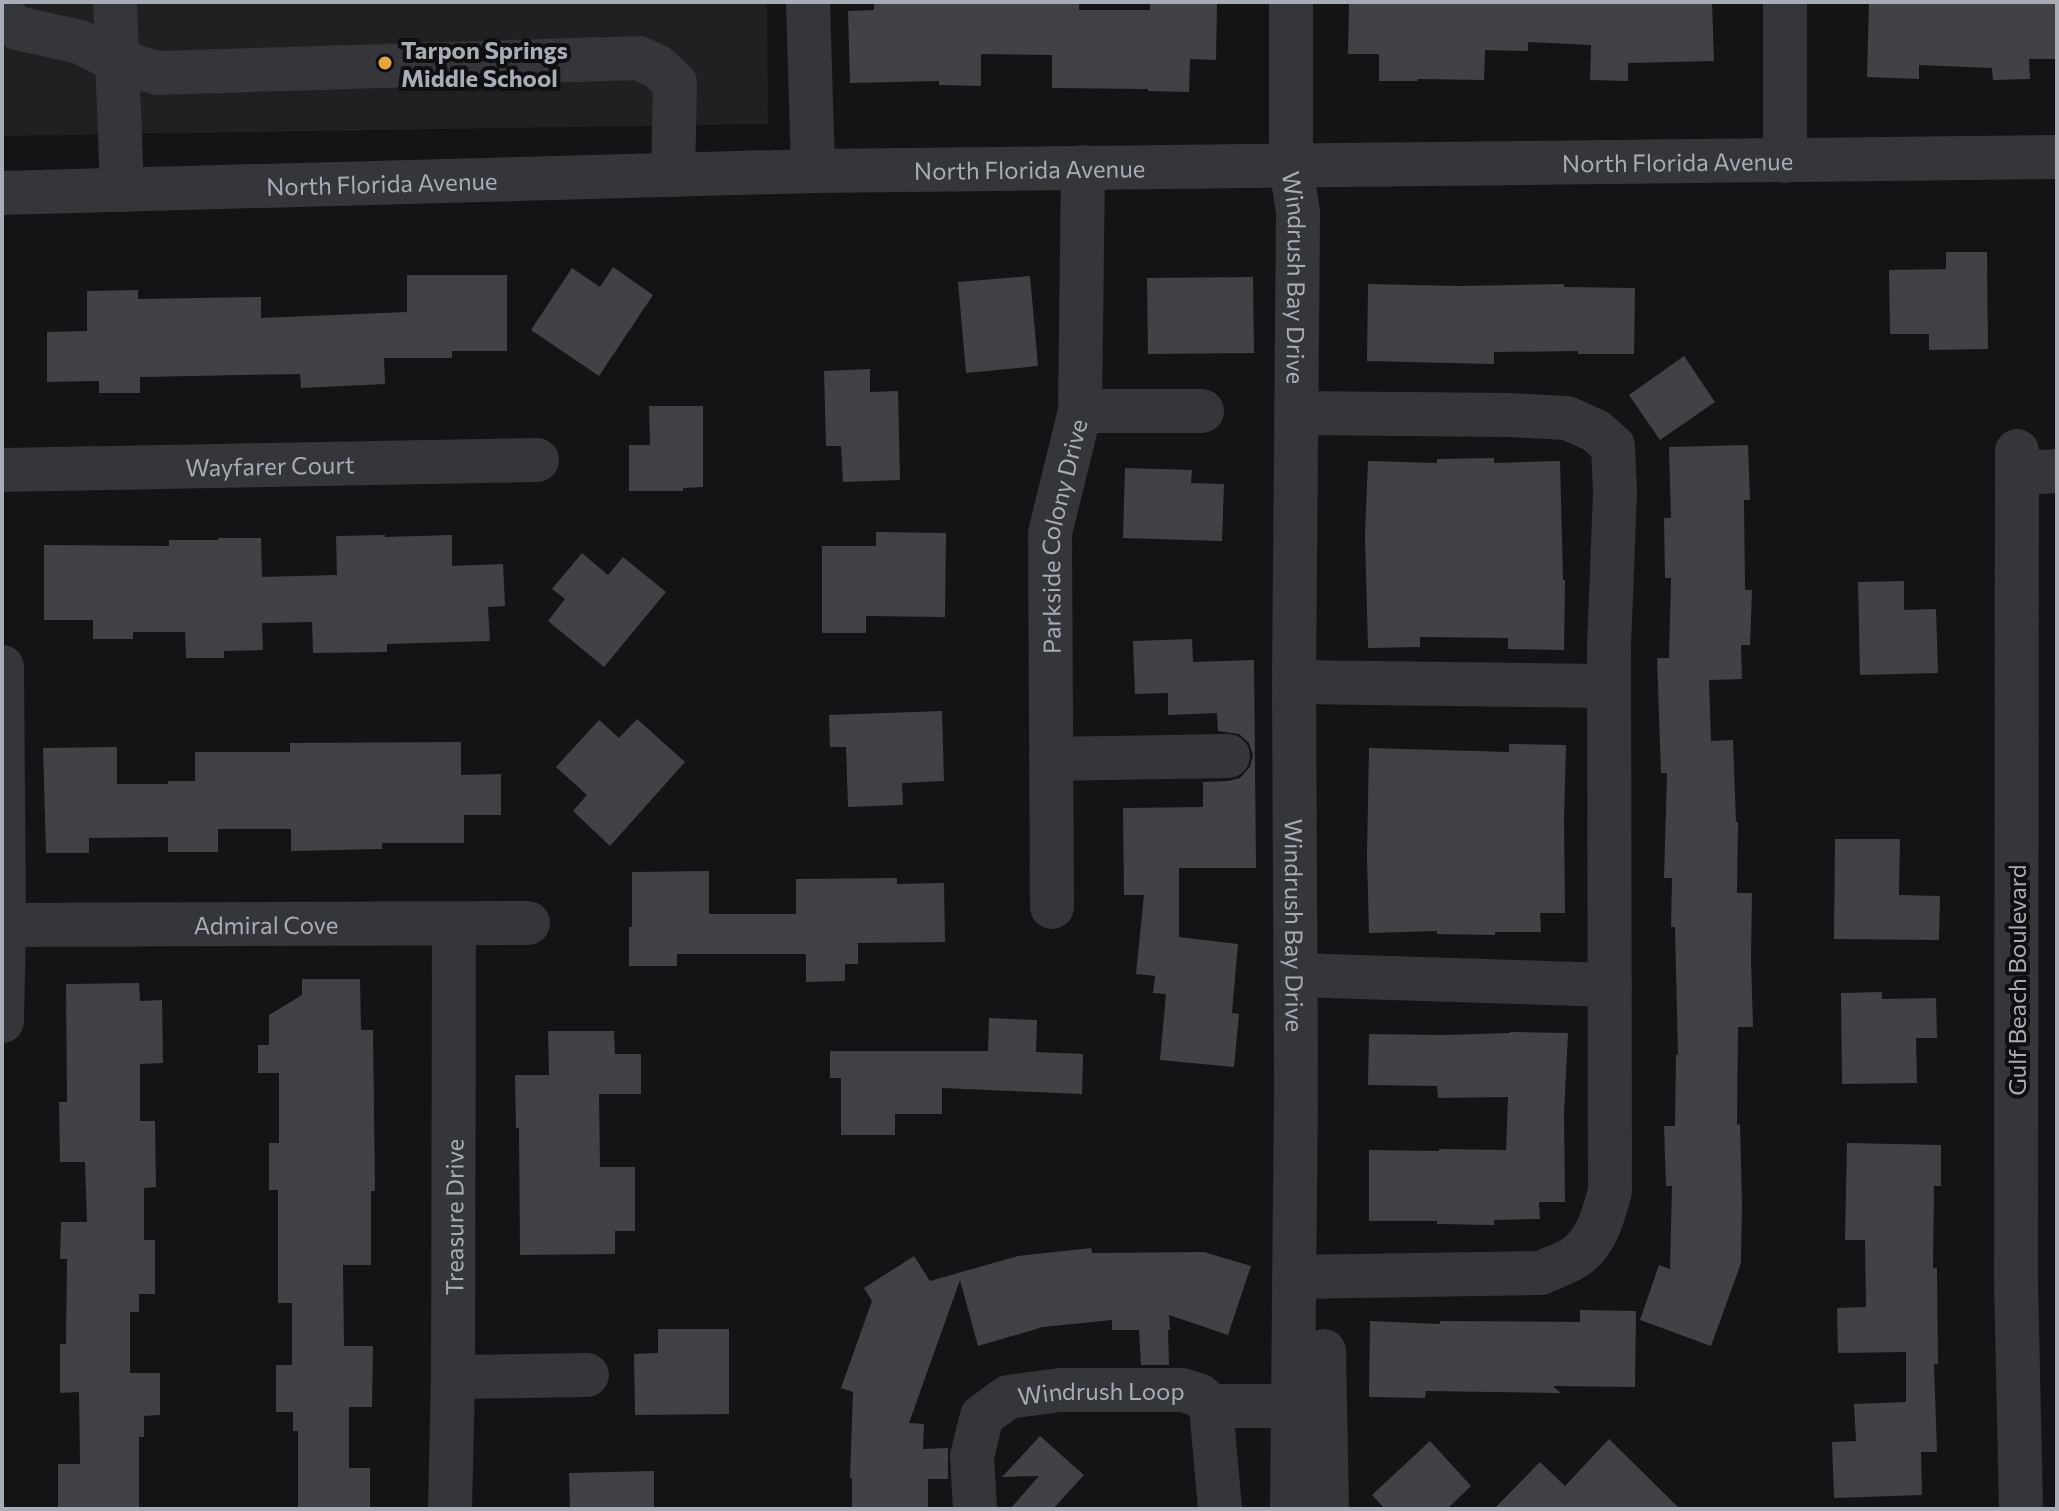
<svg xmlns="http://www.w3.org/2000/svg" width="2059" height="1511" viewBox="0 0 2059 1511" font-family="Commissioner,sans-serif">
<style>
.built{fill:#202023}
.building{fill:#414246}
.lines{fill:none;stroke-linecap:round;stroke-linejoin:round}
.minor{stroke:#35363a;stroke-width:44}
.poi-dot{fill:#e7a53a;stroke:#0f0f11;stroke-width:3}
.labels{text-anchor:middle;dominant-baseline:central;stroke-width:8;stroke-linejoin:round;paint-order:stroke}
.poi-label{font-size:24px;font-weight:bold;fill:#a7acb5;stroke:#0f0f11;text-anchor:start}
.street-label{font-size:24px;fill:#a7acb5;stroke:#0f0f11}
</style>
<rect width="100%" height="100%" fill="#141416"/>
<path class="built" d="M 2,2 L 767,2 L 768,124 L 2,136 Z"/>
<g class="building">
<path d="M 874,2 L 1079,2 L 1079,10 L 1150,10 L 1150,2 L 1217,2 L 1216,60 L 1190,59 L 1189,92 L 1148,91 L 1148,89 L 1052,88 L 1052,55 L 981,54 L 981,86 L 939,85 L 939,81 L 850,83 L 848,11 L 874,10 Z"/>
<path d="M 1349,2 L 1712,2 L 1714,61 L 1628,63 L 1628,81 L 1590,80 L 1591,45 L 1528,42 L 1528,51 L 1485,50 L 1484,80 L 1418,79 L 1418,81 L 1379,81 L 1379,54 L 1348,54 Z"/>
<path d="M 1869,2 L 2057,2 L 2057,59 L 2029,59 L 2030,79 L 1993,80 L 1992,68 L 1919,65 L 1919,79 L 1867,77 Z"/>
<path d="M 1946,252 L 1987,252 L 1988,349 L 1929,350 L 1929,334 L 1890,334 L 1889,270 L 1946,269 Z"/>
<path d="M 613,267 L 653,295 L 599,376 L 531,330 L 572,268 L 600,287 Z"/>
<path d="M 407,275 L 507,275 L 507,351 L 452,351 L 452,358 L 384,358 L 385,384 L 301,388 L 300,374 L 140,377 L 140,393 L 99,393 L 99,381 L 47,382 L 47,332 L 87,331 L 87,291 L 138,290 L 138,299 L 261,297 L 261,318 L 407,312 Z"/>
<path d="M 1030,276 L 1038,366 L 966,373 L 958,282 Z"/>
<path d="M 1253,277 L 1254,353 L 1148,354 L 1147,278 Z"/>
<path d="M 1368,284 L 1459,286 L 1564,284 L 1564,287 L 1635,288 L 1634,354 L 1578,354 L 1578,351 L 1494,352 L 1494,364 L 1367,361 Z"/>
<path d="M 1684,356 L 1715,402 L 1660,440 L 1629,395 Z"/>
<path d="M 870,369 L 870,392 L 898,391 L 900,480 L 843,482 L 841,446 L 826,446 L 824,371 Z"/>
<path d="M 649,406 L 703,406 L 703,487 L 683,488 L 683,491 L 629,491 L 629,445 L 650,445 Z"/>
<path d="M 1748,445 L 1750,500 L 1744,500 L 1745,590 L 1752,590 L 1750,645 L 1741,645 L 1742,679 L 1709,680 L 1711,741 L 1733,740 L 1736,822 L 1738,822 L 1737,893 L 1752,893 L 1751,960 L 1753,1027 L 1738,1027 L 1737,1125 L 1740,1124 L 1742,1202 L 1741,1263 L 1711,1346 L 1640,1320 L 1659,1265 L 1670,1269 L 1672,1186 L 1666,1186 L 1664,1126 L 1675,1126 L 1676,1055 L 1678,1055 L 1675,927 L 1671,927 L 1672,878 L 1664,878 L 1667,773 L 1661,773 L 1657,658 L 1669,658 L 1671,578 L 1665,578 L 1664,518 L 1671,518 L 1669,447 Z"/>
<path d="M 1494,458 L 1494,463 L 1560,461 L 1563,580 L 1565,580 L 1564,650 L 1508,649 L 1508,638 L 1420,637 L 1420,647 L 1368,648 L 1365,535 L 1368,461 L 1437,463 L 1437,459 Z"/>
<path d="M 1125,468 L 1192,470 L 1191,483 L 1224,484 L 1222,541 L 1123,538 Z"/>
<path d="M 876,532 L 946,533 L 945,617 L 866,616 L 866,633 L 822,633 L 822,546 L 876,546 Z"/>
<path d="M 385,535 L 385,537 L 452,535 L 452,566 L 503,564 L 505,606 L 488,607 L 490,641 L 387,644 L 387,652 L 313,653 L 312,622 L 262,623 L 263,650 L 224,651 L 224,658 L 186,658 L 185,632 L 133,632 L 133,639 L 93,639 L 93,620 L 44,620 L 44,545 L 169,546 L 169,540 L 218,540 L 218,538 L 261,538 L 262,577 L 337,575 L 336,536 Z"/>
<path d="M 582,553 L 608,575 L 623,557 L 666,592 L 604,667 L 548,621 L 565,599 L 552,589 Z"/>
<path d="M 1904,581 L 1904,610 L 1936,609 L 1938,673 L 1860,675 L 1858,582 Z"/>
<path d="M 1192,639 L 1193,662 L 1254,660 L 1256,868 L 1179,868 L 1179,937 L 1238,944 L 1232,1013 L 1239,1014 L 1234,1067 L 1160,1060 L 1166,994 L 1153,993 L 1155,976 L 1136,974 L 1144,895 L 1124,895 L 1123,808 L 1203,807 L 1203,782 L 1228,781 L 1240,778 L 1250,767 L 1253,755 L 1249,743 L 1239,734 L 1218,731 L 1217,713 L 1168,715 L 1168,693 L 1135,694 L 1133,641 Z"/>
<path d="M 942,711 L 944,781 L 902,783 L 903,805 L 848,807 L 846,747 L 830,747 L 829,715 Z"/>
<path d="M 637,719 L 685,762 L 610,846 L 573,811 L 587,795 L 556,767 L 599,720 L 619,738 Z"/>
<path d="M 461,742 L 461,775 L 501,774 L 501,815 L 464,815 L 464,843 L 382,843 L 382,849 L 291,851 L 291,829 L 218,829 L 218,852 L 168,852 L 168,837 L 89,838 L 89,853 L 46,853 L 43,748 L 117,747 L 117,784 L 168,784 L 168,781 L 195,781 L 195,752 L 290,752 L 290,743 Z"/>
<path d="M 1509,744 L 1566,745 L 1564,820 L 1565,913 L 1540,913 L 1541,932 L 1495,932 L 1495,935 L 1437,934 L 1437,931 L 1369,933 L 1367,856 L 1369,748 L 1509,752 Z"/>
<path d="M 1835,839 L 1900,839 L 1899,895 L 1940,896 L 1939,940 L 1834,939 Z"/>
<path d="M 709,871 L 709,914 L 796,914 L 796,879 L 897,878 L 897,884 L 944,883 L 945,942 L 858,943 L 858,964 L 845,964 L 845,981 L 806,982 L 806,954 L 677,954 L 677,966 L 629,966 L 629,927 L 632,927 L 632,872 Z"/>
<path d="M 302,979 L 360,979 L 361,1030 L 373,1030 L 375,1191 L 371,1191 L 371,1265 L 343,1265 L 344,1346 L 373,1346 L 372,1407 L 349,1407 L 349,1468 L 370,1468 L 370,1509 L 298,1509 L 298,1431 L 293,1431 L 293,1412 L 276,1412 L 276,1365 L 292,1365 L 292,1303 L 278,1303 L 278,1190 L 269,1190 L 269,1143 L 279,1143 L 279,1073 L 258,1073 L 258,1045 L 269,1045 L 269,1015 L 302,995 Z"/>
<path d="M 139,983 L 140,1001 L 162,1000 L 163,1063 L 140,1064 L 140,1121 L 155,1121 L 156,1187 L 144,1188 L 144,1240 L 155,1240 L 155,1294 L 139,1294 L 139,1312 L 130,1312 L 130,1373 L 160,1373 L 160,1415 L 144,1416 L 144,1437 L 139,1437 L 139,1509 L 58,1508 L 58,1464 L 80,1464 L 79,1392 L 60,1393 L 60,1344 L 66,1344 L 67,1259 L 60,1259 L 61,1222 L 87,1222 L 85,1162 L 60,1162 L 59,1102 L 67,1102 L 66,984 Z"/>
<path d="M 1882,992 L 1882,999 L 1936,998 L 1937,1038 L 1916,1038 L 1917,1083 L 1842,1084 L 1841,993 Z"/>
<path d="M 989,1018 L 1037,1020 L 1036,1052 L 1083,1054 L 1082,1094 L 942,1088 L 942,1114 L 895,1114 L 895,1135 L 841,1135 L 841,1078 L 830,1078 L 830,1051 L 988,1051 Z"/>
<path d="M 548,1031 L 614,1031 L 615,1054 L 641,1054 L 641,1094 L 599,1094 L 600,1167 L 635,1167 L 635,1231 L 615,1231 L 615,1254 L 520,1255 L 519,1128 L 516,1128 L 515,1075 L 549,1075 Z"/>
<path d="M 1510,1032 L 1568,1033 L 1564,1114 L 1565,1202 L 1539,1202 L 1540,1219 L 1494,1220 L 1494,1225 L 1437,1224 L 1437,1221 L 1369,1221 L 1369,1150 L 1439,1151 L 1439,1149 L 1506,1150 L 1508,1097 L 1438,1098 L 1437,1086 L 1368,1085 L 1369,1034 L 1443,1035 L 1510,1033 Z"/>
<path d="M 1847,1143 L 1941,1145 L 1941,1186 L 1934,1186 L 1933,1268 L 1937,1268 L 1938,1364 L 1934,1364 L 1937,1452 L 1921,1452 L 1922,1495 L 1834,1498 L 1832,1442 L 1856,1441 L 1854,1404 L 1906,1402 L 1906,1352 L 1838,1353 L 1837,1308 L 1866,1307 L 1865,1240 L 1845,1240 Z"/>
<path d="M 1091,1248 L 1092,1253 L 1204,1252 L 1251,1266 L 1228,1335 L 1169,1315 L 1170,1330 L 1168,1330 L 1169,1365 L 1141,1365 L 1139,1330 L 1112,1330 L 1112,1320 L 1043,1327 L 978,1346 L 960,1280 L 909,1423 L 924,1424 L 923,1449 L 948,1448 L 948,1479 L 928,1479 L 928,1509 L 852,1509 L 852,1478 L 850,1478 L 853,1392 L 841,1388 L 872,1301 L 864,1288 L 914,1256 L 930,1281 L 1018,1256 Z"/>
<path d="M 1580,1310 L 1636,1311 L 1635,1387 L 1553,1386 L 1561,1393 L 1426,1391 L 1425,1398 L 1369,1397 L 1370,1321 L 1440,1324 L 1440,1321 L 1580,1322 Z"/>
<path d="M 658,1329 L 729,1329 L 729,1414 L 635,1415 L 634,1354 L 658,1353 Z"/>
<path d="M 1040,1436 L 1084,1475 L 1053,1509 L 1010,1509 L 1039,1476 L 1002,1477 Z"/>
<path d="M 1609,1439 L 1680,1509 L 1494,1509 L 1540,1462 L 1565,1486 Z"/>
<path d="M 1430,1441 L 1471,1486 L 1447,1509 L 1385,1509 L 1372,1495 Z"/>
<path d="M 654,1471 L 654,1509 L 570,1509 L 569,1473 Z"/>
</g>
<g class="lines">
<g class="minor">
<path d="M 115,2 L 122,190"/>
<path d="M 808,2 L 813,171"/>
<path id="s1" d="M 1291,2 L 1291,167 L 1298,212 L 1294,682 L 1296,1089 L 1292,1509"/>
<path d="M 1785,2 L 1785,161"/>
<path d="M 2,16 L 17,28 L 80,42 L 117,61 L 157,73 L 639,58 L 658,67 L 675,83 L 673,175"/>
<path id="s2" d="M 2,193 L 813,171 L 2057,157"/>
<path d="M 1080,411 L 1202,411"/>
<path d="M 2017,451 L 2016,1281 L 2021,1509"/>
<path id="s3" d="M 2,470 L 537,460"/>
<path d="M 2017,473 L 2057,471"/>
<path d="M 2,667 L 4,925 L 2,1021"/>
<path d="M 1294,682 L 1609,686"/>
<path d="M 1051,759 L 1228,756"/>
<path id="s4" d="M 1052,907 L 1050,533 L 1080,411 L 1083,167"/>
<path id="s5" d="M 4,925 L 528,923"/>
<path d="M 1296,975 L 1610,985"/>
<path d="M 1294,1277 L 1541,1273 C 1551,1268 1562,1265 1572,1259 C 1596,1245 1603,1217 1610,1191 L 1609,647 L 1615,493 L 1613,446 L 1596,431 L 1567,418 L 1509,415 L 1296,413"/>
<path d="M 1324,1351 L 1327,1509"/>
<path d="M 453,1377 L 587,1375"/>
<path d="M 1211,1406 L 1320,1406"/>
<path id="s6" d="M 450,1509 L 453,1377 L 454,924"/>
<path id="s7" d="M 975,1509 L 972,1456 L 982,1416 L 1008,1397 L 1060,1390 L 1182,1390 L 1199,1395 L 1211,1406 L 1220,1509"/>
</g>
</g>
<circle class="poi-dot" cx="385" cy="63" r="8"/>
<g class="labels">
<g class="poi-label">
<text x="401" y="49">Tarpon Springs<tspan x="401" dy="28">Middle School</tspan></text>
</g>
<g class="street-label">
<text stroke="none"><textPath href="#s2" startOffset="1676">North Florida Avenue</textPath></text>
<text stroke="none"><textPath href="#s2" startOffset="1028">North Florida Avenue</textPath></text>
<text stroke="none"><textPath href="#s2" startOffset="380">North Florida Avenue</textPath></text>
<text stroke="none"><textPath href="#s1" startOffset="276">Windrush Bay Drive</textPath></text>
<text stroke="none"><textPath href="#s3" startOffset="268">Wayfarer Court</textPath></text>
<text stroke="none"><textPath href="#s4" startOffset="372">Parkside Colony Drive</textPath></text>
<text stroke="none"><textPath href="#s5" startOffset="262">Admiral Cove</textPath></text>
<text stroke="none"><textPath href="#s1" startOffset="924">Windrush Bay Drive</textPath></text>
<text transform="translate(2016 980) rotate(-90)">Gulf Beach Boulevard</text>
<text stroke="none"><textPath href="#s6" startOffset="292">Treasure Drive</textPath></text>
<text stroke="none"><textPath href="#s7" startOffset="220">Windrush Loop</textPath></text>
</g>
</g>
<rect width="2059" height="1511" fill="none" stroke="#a7acb5" stroke-width="8"/>
</svg>
